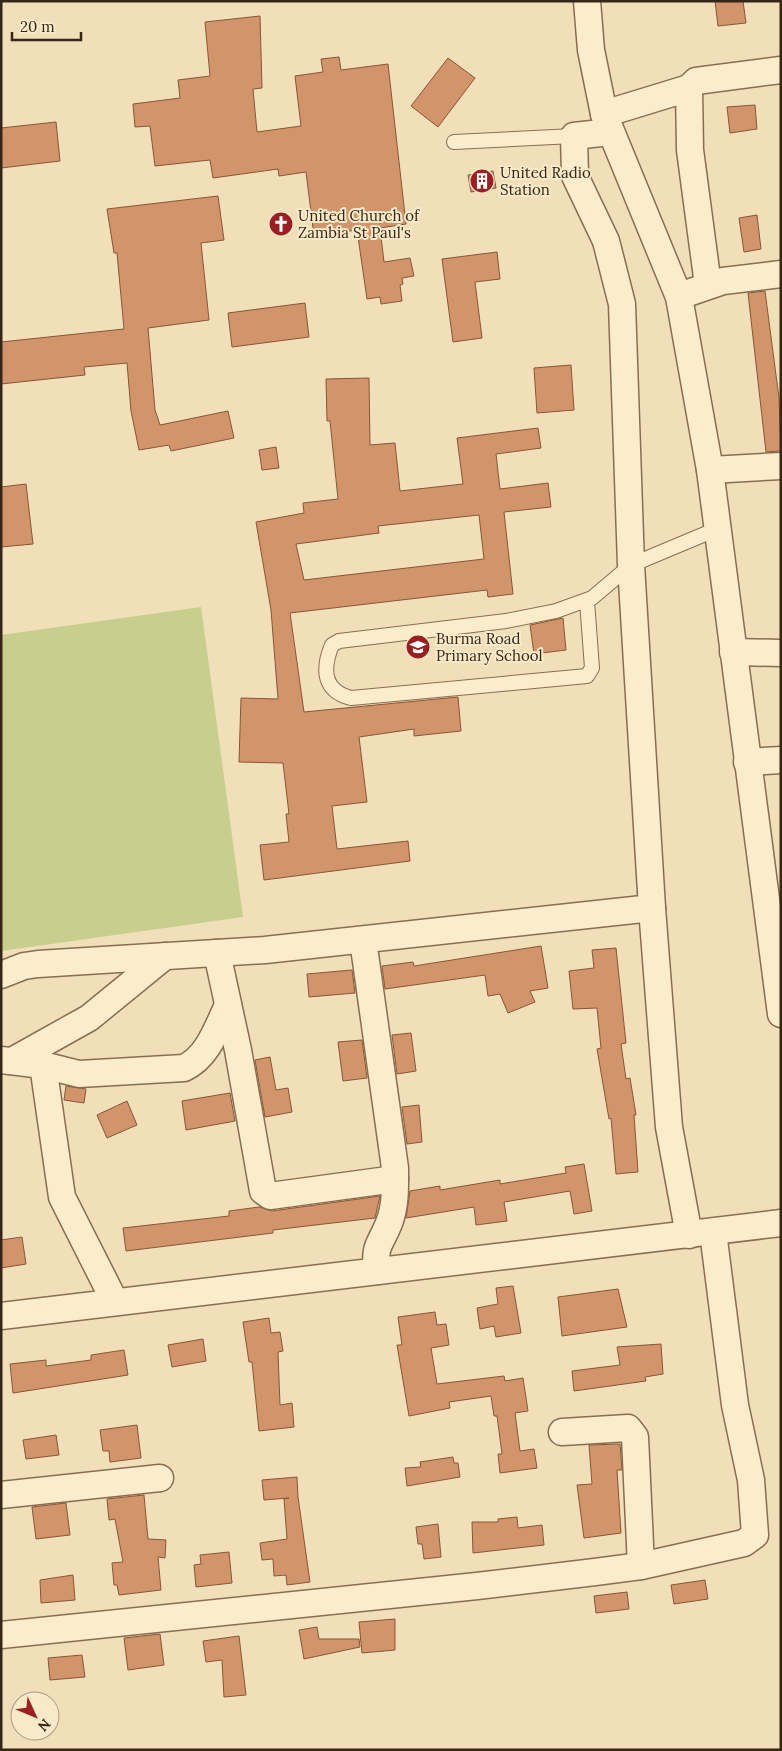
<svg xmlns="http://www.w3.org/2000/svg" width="782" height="1751" viewBox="0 0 782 1751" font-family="Lora,serif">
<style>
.green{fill:#c8ce8d}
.building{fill:#d2946b;stroke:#885637;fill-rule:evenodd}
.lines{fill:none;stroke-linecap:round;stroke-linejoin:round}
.lane-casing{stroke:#876e53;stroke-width:16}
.street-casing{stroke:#876e53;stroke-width:29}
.lane{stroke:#fbeccc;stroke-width:14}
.street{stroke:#fbeccc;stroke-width:26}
.labels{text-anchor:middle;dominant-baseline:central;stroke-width:4;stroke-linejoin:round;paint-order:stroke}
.poi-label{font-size:15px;fill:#352619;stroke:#f8e9c8;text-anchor:start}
</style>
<rect width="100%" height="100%" fill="#f0dfb9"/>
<path class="green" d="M 201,607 L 243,917 L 1,951 L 1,635 Z"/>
<g class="building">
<path d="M 715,1 L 743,1 L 746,23 L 718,26 Z"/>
<path d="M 260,16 L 262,88 L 253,89 L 257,132 L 301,126 L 295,76 L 323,72 L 321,59 L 339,57 L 341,70 L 388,64 L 406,224 L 380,228 L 384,262 L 410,258 L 414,276 L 402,278 L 403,284 L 400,285 L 402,301 L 381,304 L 380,297 L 367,299 L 357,230 L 314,236 L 306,172 L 279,176 L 278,169 L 213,178 L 210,160 L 155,166 L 150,126 L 135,127 L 133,104 L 180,98 L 178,80 L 210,76 L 205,22 Z"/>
<path d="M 448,58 L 475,78 L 438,127 L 411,106 Z"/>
<path d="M 755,105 L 757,129 L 730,133 L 727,107 Z"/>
<path d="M 56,122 L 60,161 L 1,168 L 1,128 Z"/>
<path d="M 493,171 L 496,188 L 471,192 L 468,175 Z"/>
<path d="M 218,196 L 224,240 L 201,243 L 209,320 L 148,328 L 155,410 L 160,425 L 228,411 L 234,438 L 171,451 L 169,445 L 139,450 L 131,411 L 127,363 L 84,367 L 85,375 L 1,384 L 1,342 L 124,329 L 117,253 L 114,253 L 107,209 Z"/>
<path d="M 757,215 L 761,249 L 744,252 L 739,218 Z"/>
<path d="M 497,252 L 500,279 L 475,282 L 482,338 L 453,342 L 442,259 Z"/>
<path d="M 765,291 L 779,398 L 781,451 L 766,452 L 748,293 Z"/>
<path d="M 305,303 L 309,337 L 232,347 L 228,313 Z"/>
<path d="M 571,365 L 574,410 L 537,413 L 534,368 Z"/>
<path d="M 369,378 L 370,445 L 395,443 L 400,491 L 463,484 L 457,438 L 538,428 L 541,448 L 496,454 L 500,489 L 548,483 L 551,507 L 504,512 L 513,594 L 488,597 L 487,590 L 290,613 L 304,712 L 458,697 L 461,731 L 414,736 L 414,729 L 359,737 L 367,802 L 332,806 L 337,849 L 408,841 L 410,861 L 264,880 L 260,845 L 289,842 L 286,814 L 289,814 L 283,763 L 239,762 L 241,698 L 278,699 L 271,610 L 256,522 L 304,513 L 303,503 L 338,499 L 330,421 L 327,421 L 326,379 ZM 479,515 L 484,559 L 304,580 L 296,544 L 379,533 L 378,526 Z"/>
<path d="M 276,447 L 279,468 L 262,470 L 259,450 Z"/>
<path d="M 26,484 L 33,544 L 1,547 L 1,487 Z"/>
<path d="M 563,618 L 566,650 L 534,654 L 530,625 Z"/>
<path d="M 541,946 L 548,988 L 530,991 L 535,1002 L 508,1013 L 500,994 L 488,996 L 485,975 L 385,989 L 382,966 L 413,962 L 414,966 Z"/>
<path d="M 616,948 L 626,1043 L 621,1044 L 626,1079 L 630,1078 L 636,1115 L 634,1115 L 638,1172 L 616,1174 L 611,1118 L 609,1119 L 597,1049 L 601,1048 L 597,1008 L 573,1009 L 569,971 L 594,968 L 592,950 Z"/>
<path d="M 352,970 L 355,993 L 309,997 L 307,974 Z"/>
<path d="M 411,1033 L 416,1071 L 397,1074 L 392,1035 Z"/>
<path d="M 362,1040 L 367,1078 L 343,1081 L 338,1042 Z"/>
<path d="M 270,1057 L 276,1090 L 288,1088 L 292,1112 L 265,1117 L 255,1060 Z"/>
<path d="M 66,1086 L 86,1089 L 84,1103 L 64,1100 Z"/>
<path d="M 230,1093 L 235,1121 L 186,1130 L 182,1101 Z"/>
<path d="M 127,1101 L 137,1125 L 107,1138 L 97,1115 Z"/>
<path d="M 419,1105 L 422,1142 L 407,1144 L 402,1107 Z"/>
<path d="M 584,1164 L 592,1211 L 574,1214 L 570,1191 L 504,1202 L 507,1221 L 476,1225 L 474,1207 L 406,1218 L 410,1191 L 440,1186 L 440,1190 L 500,1180 L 500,1184 L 566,1173 L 565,1167 Z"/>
<path d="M 380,1196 L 375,1218 L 273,1230 L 273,1233 L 126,1251 L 123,1228 L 229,1216 L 229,1211 L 259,1207 L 272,1211 Z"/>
<path d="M 22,1237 L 26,1264 L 1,1268 L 1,1240 Z"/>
<path d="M 513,1286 L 521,1333 L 496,1337 L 494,1326 L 480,1329 L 477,1308 L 498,1304 L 496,1288 Z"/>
<path d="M 618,1289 L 627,1327 L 562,1336 L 558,1297 Z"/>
<path d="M 435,1312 L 437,1325 L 446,1324 L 449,1345 L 431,1348 L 437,1384 L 504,1376 L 505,1381 L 523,1378 L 528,1411 L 515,1413 L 520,1451 L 534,1449 L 537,1468 L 500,1473 L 498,1454 L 502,1454 L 497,1416 L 494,1416 L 491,1396 L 449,1402 L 450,1408 L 409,1416 L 397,1345 L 402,1345 L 398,1317 Z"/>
<path d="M 269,1318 L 271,1333 L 280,1332 L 283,1351 L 278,1352 L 280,1405 L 292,1403 L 294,1427 L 259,1431 L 252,1362 L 249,1362 L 243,1322 Z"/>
<path d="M 203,1339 L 206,1361 L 172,1367 L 168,1345 Z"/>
<path d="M 661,1344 L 663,1374 L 645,1377 L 646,1381 L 574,1391 L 572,1371 L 620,1365 L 617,1347 Z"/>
<path d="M 124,1350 L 128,1375 L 13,1393 L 10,1364 L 46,1360 L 46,1366 L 91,1360 L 91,1355 Z"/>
<path d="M 137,1425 L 141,1458 L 110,1462 L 109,1451 L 103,1451 L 100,1430 Z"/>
<path d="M 56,1435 L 59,1455 L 26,1459 L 23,1440 Z"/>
<path d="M 620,1444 L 622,1470 L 617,1470 L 621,1533 L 584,1538 L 577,1485 L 592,1484 L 589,1445 Z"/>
<path d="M 453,1457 L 454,1463 L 458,1463 L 460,1477 L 407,1486 L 405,1468 L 421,1467 L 420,1462 Z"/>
<path d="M 297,1477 L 298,1497 L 310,1582 L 287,1585 L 286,1575 L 274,1576 L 273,1559 L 262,1560 L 260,1543 L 287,1539 L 284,1499 L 289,1498 L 264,1500 L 262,1480 Z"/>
<path d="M 144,1495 L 148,1539 L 166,1540 L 165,1558 L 158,1557 L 161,1590 L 119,1595 L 117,1585 L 114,1585 L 112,1563 L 123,1562 L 115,1519 L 109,1520 L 107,1499 Z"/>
<path d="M 66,1503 L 70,1535 L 36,1539 L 32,1507 Z"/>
<path d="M 517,1517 L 518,1528 L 542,1525 L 544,1545 L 473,1553 L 472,1522 L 498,1522 L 498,1519 Z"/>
<path d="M 438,1524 L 441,1557 L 424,1559 L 422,1544 L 418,1544 L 416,1527 Z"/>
<path d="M 229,1552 L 232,1583 L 196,1587 L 194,1565 L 201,1564 L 200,1555 Z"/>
<path d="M 73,1575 L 75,1600 L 41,1603 L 40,1580 Z"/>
<path d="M 705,1580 L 708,1599 L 674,1604 L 671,1585 Z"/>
<path d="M 627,1592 L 629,1609 L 596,1613 L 594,1596 Z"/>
<path d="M 395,1619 L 395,1650 L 362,1653 L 359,1622 Z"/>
<path d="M 317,1627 L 319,1639 L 359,1639 L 360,1647 L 304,1659 L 299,1630 Z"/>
<path d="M 160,1634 L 164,1665 L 128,1670 L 124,1638 Z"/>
<path d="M 239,1636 L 246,1695 L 224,1697 L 222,1660 L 206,1662 L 203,1641 Z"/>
<path d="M 82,1655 L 85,1677 L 50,1680 L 48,1658 Z"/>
</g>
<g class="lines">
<defs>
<g id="lane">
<path d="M 454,142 L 574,136"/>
<path d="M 587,601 L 592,668 L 587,676 L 351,698 C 323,691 322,669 332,645 L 339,641 L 506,621 L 556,611 L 592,598 L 631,565 L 717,529"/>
</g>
<g id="street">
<path d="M 587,1 L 591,50 L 604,114 L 679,297 L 710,470 L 781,1014"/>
<path d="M 604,114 L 689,88"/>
<path d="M 708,285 L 690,150 L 689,88 L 696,81 L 781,70"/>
<path d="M 691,292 L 723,281 L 781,274"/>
<path d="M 710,470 L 781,466"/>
<path d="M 733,652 L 781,653"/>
<path d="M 747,762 L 781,760"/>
<path d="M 652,908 L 669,1127 L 689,1235"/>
<path d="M 363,940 L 395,1168 C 395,1187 396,1205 389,1223 C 380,1246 374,1244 377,1271"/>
<path d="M 217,953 L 238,1050 L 263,1191 L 270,1196 L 395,1179"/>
<path d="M 1,975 L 24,966 L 38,964 L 265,950 L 652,908 L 631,565 L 622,304 L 606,241 L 575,176 L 574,136 L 610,132"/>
<path d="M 1,1060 L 43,1065 L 79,1074 L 184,1068 C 208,1057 217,1028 228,1005"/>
<path d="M 12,1061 L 89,1018 L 165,956"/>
<path d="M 43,1065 L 62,1197 L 115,1302"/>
<path d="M 1,1316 L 781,1223"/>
<path d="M 562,1432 L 628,1428 L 635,1437 L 641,1566"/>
<path d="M 1,1495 L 160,1478"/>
<path d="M 1,1635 L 477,1586 L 595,1572 L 641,1566 L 744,1543 L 755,1535 L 751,1480 L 735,1405 L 713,1232"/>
</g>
</defs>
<use href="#lane" class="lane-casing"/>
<use href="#street" class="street-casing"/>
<use href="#lane" class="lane"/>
<use href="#street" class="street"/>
</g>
<defs>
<symbol id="building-disc" viewBox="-11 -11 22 22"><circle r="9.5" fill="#9a1f22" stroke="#f8e9c8"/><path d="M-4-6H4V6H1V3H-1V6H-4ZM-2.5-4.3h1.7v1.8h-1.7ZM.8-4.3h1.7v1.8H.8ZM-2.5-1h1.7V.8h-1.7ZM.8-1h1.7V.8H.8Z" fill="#fff"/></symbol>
<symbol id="church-disc" viewBox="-11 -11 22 22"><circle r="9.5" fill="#9a1f22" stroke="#f8e9c8"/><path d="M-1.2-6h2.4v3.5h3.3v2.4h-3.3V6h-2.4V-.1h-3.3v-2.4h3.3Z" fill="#fff"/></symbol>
<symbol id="school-disc" viewBox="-11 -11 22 22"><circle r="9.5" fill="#9a1f22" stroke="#f8e9c8"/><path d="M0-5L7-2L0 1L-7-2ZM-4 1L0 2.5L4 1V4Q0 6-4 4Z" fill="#fff"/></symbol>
</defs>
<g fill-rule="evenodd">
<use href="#building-disc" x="468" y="167" width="28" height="28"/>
<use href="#church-disc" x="267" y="210" width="28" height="28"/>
<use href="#school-disc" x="404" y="633" width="28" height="28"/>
</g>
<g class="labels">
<g class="poi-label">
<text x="500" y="172">United Radio<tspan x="500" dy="17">Station</tspan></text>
<text x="298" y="215">United Church of<tspan x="298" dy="17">Zambia St Paul's</tspan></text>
<text x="436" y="638">Burma Road<tspan x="436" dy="17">Primary School</tspan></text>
</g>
</g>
<rect width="782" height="1751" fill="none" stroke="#352619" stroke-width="5"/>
<g transform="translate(35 1716) rotate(134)"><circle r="24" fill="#f8e9c8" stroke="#aa9b82"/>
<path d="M0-4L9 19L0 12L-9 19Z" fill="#9a1f22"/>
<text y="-8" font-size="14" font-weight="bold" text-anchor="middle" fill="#352619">N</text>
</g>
<path d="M12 32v8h69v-8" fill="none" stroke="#352619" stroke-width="2.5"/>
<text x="20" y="32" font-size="15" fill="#352619" stroke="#f8e9c8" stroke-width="4" paint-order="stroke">20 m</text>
</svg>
